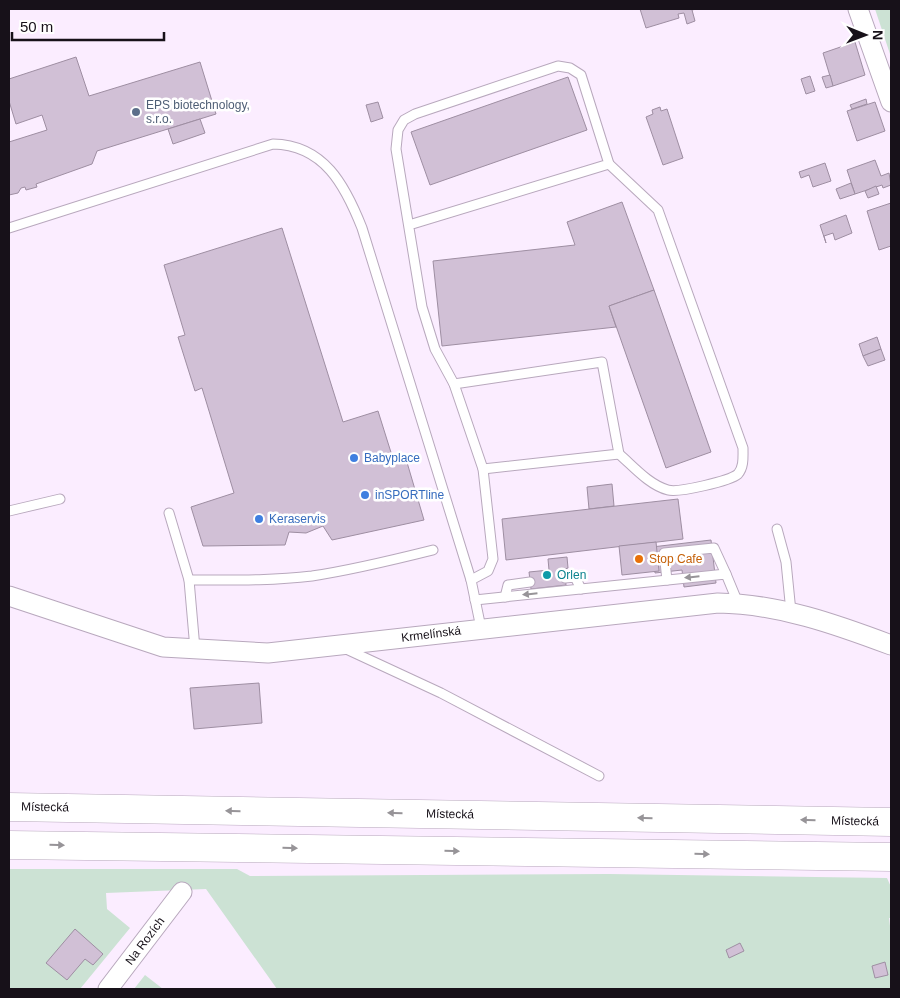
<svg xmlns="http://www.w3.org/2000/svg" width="900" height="998" viewBox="0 0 900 998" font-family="Helvetica,sans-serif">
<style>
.green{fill:#cce2d4}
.building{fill:#d1c0d6;stroke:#9e8ea2}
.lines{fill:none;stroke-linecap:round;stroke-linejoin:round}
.lane-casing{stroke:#b8a8bd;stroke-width:11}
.street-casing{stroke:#b8a8bd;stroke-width:21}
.highway-casing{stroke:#b8a8bd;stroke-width:29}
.lane{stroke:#fff;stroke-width:9}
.street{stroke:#fff;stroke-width:19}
.highway{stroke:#fff;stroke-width:28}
.oneway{fill:#979498}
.service-dot{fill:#5c6f8a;stroke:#fff;stroke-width:2}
.shop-dot{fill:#3f7fe0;stroke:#fff;stroke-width:2}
.food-dot{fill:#e8710a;stroke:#fff;stroke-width:2}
.culture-dot{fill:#0f9aa8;stroke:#fff;stroke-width:2}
.labels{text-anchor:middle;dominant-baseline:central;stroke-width:5;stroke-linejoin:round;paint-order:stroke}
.service-label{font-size:12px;fill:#4e5e75;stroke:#fff;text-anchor:start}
.shop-label{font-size:12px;fill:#366cbe;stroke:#fff;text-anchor:start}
.food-label{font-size:12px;fill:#c56008;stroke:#fff;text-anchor:start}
.culture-label{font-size:12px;fill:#0d838f;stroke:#fff;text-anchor:start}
.street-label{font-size:12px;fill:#171119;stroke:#fff}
</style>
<rect width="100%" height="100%" fill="#fbedff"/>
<g class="green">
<path d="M 875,9 L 891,9 L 891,57 Z"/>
<path d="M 9,869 L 237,869 L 250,876 L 609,874 L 887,878 L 891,887 L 891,918 L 889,918 L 891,934 L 891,989 L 277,989 L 206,889 L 106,893 L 107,909 L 130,928 L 80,989 L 9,989 Z"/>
<path d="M 145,975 L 163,989 L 134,989 Z"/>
</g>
<g class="building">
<path d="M 640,9 L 696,9 L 692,10 L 695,21 L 687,24 L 684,13 L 678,14 L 679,18 L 646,28 Z"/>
<path d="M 855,42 L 865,75 L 833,86 L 823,53 Z"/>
<path d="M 76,57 L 89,96 L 200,62 L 216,114 L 97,151 L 92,164 L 36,184 L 37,187 L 26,190 L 25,187 L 21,188 L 18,193 L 9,195 L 9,142 L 47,130 L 42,115 L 16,124 L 9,101 L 9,79 Z"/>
<path d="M 830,75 L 833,86 L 826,88 L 822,77 Z"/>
<path d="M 810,76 L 815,91 L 806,94 L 801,79 Z"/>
<path d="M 568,77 L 587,130 L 430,185 L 411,132 Z"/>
<path d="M 866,99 L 867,104 L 852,109 L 850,105 Z"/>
<path d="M 378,102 L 383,118 L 371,122 L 366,105 Z"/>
<path d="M 875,102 L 885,131 L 857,141 L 847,111 Z"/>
<path d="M 660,107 L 661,111 L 667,109 L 683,158 L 663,165 L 646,117 L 653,114 L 652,110 Z"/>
<path d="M 200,119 L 205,133 L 173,144 L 168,129 Z"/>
<path d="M 875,160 L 881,176 L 889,173 L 891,185 L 883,188 L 882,185 L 855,194 L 847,170 Z"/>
<path d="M 825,163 L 831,181 L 813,187 L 809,175 L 801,178 L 799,172 Z"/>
<path d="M 851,183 L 855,194 L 840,199 L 836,189 Z"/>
<path d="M 876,186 L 879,194 L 868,198 L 865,191 Z"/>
<path d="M 622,202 L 654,290 L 609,306 L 616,327 L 442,346 L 433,261 L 575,245 L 567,222 Z"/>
<path d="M 891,203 L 891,246 L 879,250 L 867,211 Z"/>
<path d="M 846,215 L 852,233 L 835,240 L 833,233 L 824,236 L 826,243 L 820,225 Z"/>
<path d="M 282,228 L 343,422 L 378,411 L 394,462 L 406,459 L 424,520 L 332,540 L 323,526 L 306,533 L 289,532 L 285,545 L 203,546 L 191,507 L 234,493 L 202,388 L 195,391 L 178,337 L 185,335 L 164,265 Z"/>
<path d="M 654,290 L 711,452 L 666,468 L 609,306 Z"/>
<path d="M 877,337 L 881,349 L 863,356 L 859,344 Z"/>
<path d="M 881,349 L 885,360 L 868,366 L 863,356 Z"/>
<path d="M 612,484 L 614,506 L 589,509 L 587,487 Z"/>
<path d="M 678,499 L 683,539 L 506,560 L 502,519 Z"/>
<path d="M 711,540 L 716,583 L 684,587 L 682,570 L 655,573 L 652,547 Z"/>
<path d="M 656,542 L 659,571 L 622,575 L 619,546 Z"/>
<path d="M 567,557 L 568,568 L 565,569 L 566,585 L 531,589 L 529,572 L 549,570 L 548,559 Z"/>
<path d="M 259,683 L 262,723 L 194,729 L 190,688 Z"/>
<path d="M 75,929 L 103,954 L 93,965 L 85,959 L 67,980 L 46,963 Z"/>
<path d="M 740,943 L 744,951 L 729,958 L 726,950 Z"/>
<path d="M 885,962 L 888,975 L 875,978 L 872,966 Z"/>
</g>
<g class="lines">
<defs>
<g id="lane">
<path d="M 609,164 L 658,210 L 743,448 C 743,457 744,467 738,474 C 730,481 678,493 668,490 C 649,485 633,466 619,454"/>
<path d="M 409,225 L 609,164 L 581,75 L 570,68 L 558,66 L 415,114 L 404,120 L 398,130 L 396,149 L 422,307 L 435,349 L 454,384 L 483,469 L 493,559 L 488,571 L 471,580"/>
<path d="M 9,228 L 273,144 C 324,145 345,185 362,228 L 471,580 L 481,628"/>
<path d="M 454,384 L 602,362 L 619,454 L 483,469"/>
<path d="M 9,511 L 60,499"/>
<path d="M 169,513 L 189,580 L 195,649"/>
<path d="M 777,529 L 786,562 L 791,612"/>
<path d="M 565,578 L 575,577 L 581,589"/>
<path d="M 189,580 C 230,580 271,581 312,576 C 353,570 393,560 433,550"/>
<path d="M 667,580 L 664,553 L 714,548 L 726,574"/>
<path d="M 505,597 L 508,585 L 530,582"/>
<path d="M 475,600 L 726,574 L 738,603"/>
<path d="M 344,648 L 441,693 L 599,776"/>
</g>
<g id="street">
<path d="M 858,9 L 891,102"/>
<path d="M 9,596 L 163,647 L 268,653 L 718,603 C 779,604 835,624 891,645"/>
<path d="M 108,989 L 182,892"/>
</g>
<g id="highway">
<path d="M 9,807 L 891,822"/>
<path d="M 9,845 L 891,857"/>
</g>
</defs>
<use href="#lane" class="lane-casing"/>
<use href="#street" class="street-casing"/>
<use href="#highway" class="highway-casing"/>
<use href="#lane" class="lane"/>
<use href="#street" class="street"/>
<use href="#highway" class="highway"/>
</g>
<defs><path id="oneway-solid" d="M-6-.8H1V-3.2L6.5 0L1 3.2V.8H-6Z" transform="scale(1.25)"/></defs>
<g class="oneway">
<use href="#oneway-solid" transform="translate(692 577) rotate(174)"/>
<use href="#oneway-solid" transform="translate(530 594) rotate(174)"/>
<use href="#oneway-solid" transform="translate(233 811) rotate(-179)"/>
<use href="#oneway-solid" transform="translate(395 813) rotate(-179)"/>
<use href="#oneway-solid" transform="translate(645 818) rotate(-179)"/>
<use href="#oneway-solid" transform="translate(808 820) rotate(-179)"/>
<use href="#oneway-solid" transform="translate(57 845) rotate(1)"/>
<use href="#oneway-solid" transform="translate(290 848) rotate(1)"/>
<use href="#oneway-solid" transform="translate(452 851) rotate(1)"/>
<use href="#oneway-solid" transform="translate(702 854) rotate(1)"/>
</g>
<circle class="service-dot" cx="136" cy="112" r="5"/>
<g class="shop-dot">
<circle cx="354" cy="458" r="5"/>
<circle cx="365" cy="495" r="5"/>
<circle cx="259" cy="519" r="5"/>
</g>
<circle class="food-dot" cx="639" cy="559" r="5"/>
<circle class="culture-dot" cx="547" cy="575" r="5"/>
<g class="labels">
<g class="service-label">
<text x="146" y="105">EPS biotechnology,<tspan x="146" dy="14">s.r.o.</tspan></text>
</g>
<g class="shop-label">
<text x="364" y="458">Babyplace</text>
<text x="375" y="495">inSPORTline</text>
<text x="269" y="519">Keraservis</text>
</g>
<g class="food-label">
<text x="649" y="559">Stop Cafe</text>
</g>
<g class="culture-label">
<text x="557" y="575">Orlen</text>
</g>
<g class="street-label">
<text transform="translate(431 634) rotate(-7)">Krmelínská</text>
<text transform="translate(45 807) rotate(1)">Místecká</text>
<text transform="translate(450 814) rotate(1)">Místecká</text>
<text transform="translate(855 821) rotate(1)">Místecká</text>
<text transform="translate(145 941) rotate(-53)">Na Rozích</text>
</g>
</g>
<rect width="900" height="998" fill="none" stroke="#171119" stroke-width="20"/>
<g transform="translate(865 35) rotate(91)" stroke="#ffffff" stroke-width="4" paint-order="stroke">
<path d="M0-4L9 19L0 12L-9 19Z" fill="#171119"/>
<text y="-8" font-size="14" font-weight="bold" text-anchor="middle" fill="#171119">N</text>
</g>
<path d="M12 32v8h152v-8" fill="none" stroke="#171119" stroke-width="2.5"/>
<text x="20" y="32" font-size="15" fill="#171119" stroke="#ffffff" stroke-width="4" paint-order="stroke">50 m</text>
</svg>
